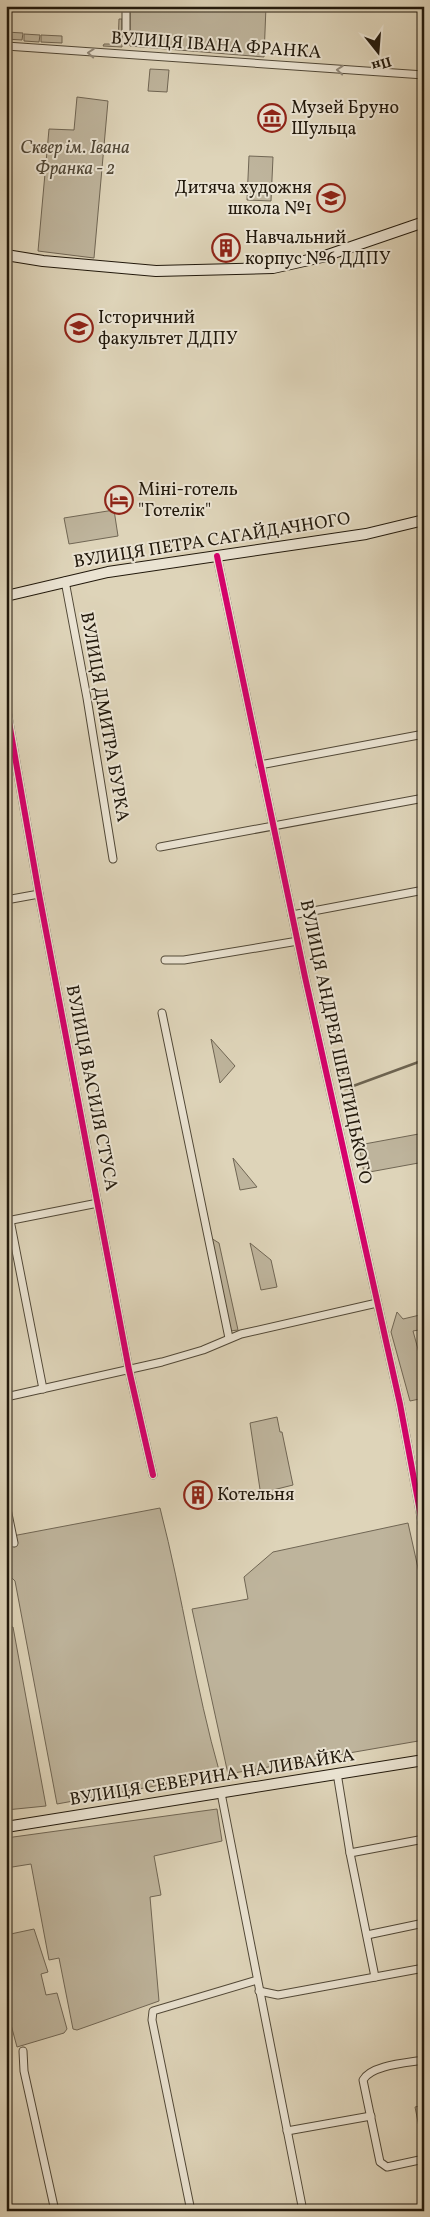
<svg xmlns="http://www.w3.org/2000/svg" width="430" height="2217" viewBox="0 0 430 2217" font-family="Vollkorn,serif">
<style>
.green{fill:#beb49c;stroke:#706654}
.lines{fill:none;stroke-linecap:round;stroke-linejoin:round}
.stream{stroke:#6c6350;stroke-width:2.5}
.street-casing{stroke:#514837;stroke-width:9}
.secondary-casing{stroke:#22190c;stroke-width:12}
.street{stroke:#eae3d2;stroke-width:7}
.secondary{stroke:#eae3d2;stroke-width:10}
.cycleway-casing{stroke:#eae3d2;stroke-width:9}
.cycleway{stroke:#d6006c;stroke-width:6}
.oneway{stroke:#908879}
.labels{text-anchor:middle;dominant-baseline:central;stroke-width:4;stroke-linejoin:round;paint-order:stroke}
.street-label{font-size:18px;fill:#22190c;stroke:#eae3d2}
.poi-label{font-size:18px;fill:#22190c;stroke:#eae3d2;text-anchor:start}
.park-label{font-size:18px;font-style:italic;fill:#514837;stroke:#eae3d2}
</style>
<rect width="100%" height="100%" fill="#ded4b9"/>
<filter id="stains"><feTurbulence type="fractalNoise" baseFrequency=".004" numOctaves="4"/><feColorMatrix values="0 0 0 0 .2 0 0 0 0 .09 0 0 0 0 .02 0 0 0 .5 -.17"/></filter>
<radialGradient id="worn" r=".72"><stop offset=".6" stop-color="#630" stop-opacity="0"/><stop offset="1" stop-color="#630" stop-opacity=".3"/></radialGradient>
<g class="green">
<path d="M 130,6 L 266,6 L 264,57 L 130,46 Z"/>
<path d="M 119,19 L 122,19 L 122,47 L 103,46 L 104,44 L 118,44 Z"/>
<path d="M 6,32 L 23,33 L 22,40 L 6,39 Z"/>
<path d="M 24,34 L 40,35 L 39,42 L 24,41 Z"/>
<path d="M 41,35 L 62,36 L 62,43 L 41,42 Z"/>
<path d="M 150,69 L 169,70 L 167,92 L 148,91 Z"/>
<path d="M 77,97 L 108,101 L 94,258 L 38,251 L 49,129 L 74,130 Z"/>
<path d="M 249,156 L 273,157 L 271,201 L 247,200 Z"/>
<path d="M 114,510 L 118,536 L 69,544 L 64,518 Z"/>
<path d="M 211,1039 L 235,1066 L 220,1083 Z"/>
<path d="M 424,1133 L 424,1162 L 364,1173 L 359,1145 Z"/>
<path d="M 233,1158 L 257,1187 L 240,1190 Z"/>
<path d="M 211,1238 L 219,1243 L 238,1330 L 230,1331 Z"/>
<path d="M 250,1243 L 271,1260 L 277,1287 L 261,1290 Z"/>
<path d="M 397,1312 L 403,1319 L 424,1314 L 424,1329 L 413,1331 L 424,1371 L 424,1398 L 410,1401 L 391,1332 Z"/>
<path d="M 277,1417 L 280,1432 L 282,1432 L 293,1485 L 273,1490 L 274,1493 L 261,1496 L 250,1423 Z"/>
<path d="M 160,1508 C 183,1597 195,1687 220,1774 L 57,1804 L 15,1581 L 6,1572 L 6,1549 L 9,1548 L 7,1537 Z"/>
<path d="M 408,1523 L 424,1595 L 424,1740 L 228,1774 L 192,1609 L 248,1599 L 244,1577 L 273,1552 Z"/>
<path d="M 13,1627 L 46,1806 L 6,1810 L 6,1628 Z"/>
<path d="M 217,1809 L 222,1841 L 154,1856 L 161,1895 L 150,1897 L 159,2001 L 77,2030 L 73,2029 L 59,1958 L 49,1960 L 31,1864 L 6,1868 L 6,1838 Z"/>
<path d="M 34,1929 L 48,1972 L 41,1974 L 46,1995 L 57,1993 L 67,2029 L 64,2033 L 17,2047 L 10,2021 L 6,2021 L 6,1935 Z"/>
<path d="M 424,2105 L 424,2152 L 415,2107 Z"/>
</g>
<g class="lines">
<path class="stream" d="M 345,1089 L 424,1060"/>
<defs>
<g id="street">
<path d="M 126,6 L 126,41"/>
<path d="M 6,46 L 424,75"/>
<path d="M 217,556 L 305,977 L 400,1404 L 424,1533"/>
<path d="M 65,581 L 87,698 L 113,859"/>
<path d="M 6,705 L 39,894 L 129,1370 L 153,1475"/>
<path d="M 260,765 L 424,734"/>
<path d="M 160,847 L 424,798"/>
<path d="M 6,900 L 39,894"/>
<path d="M 292,915 L 424,890"/>
<path d="M 165,960 L 184,960 L 298,941"/>
<path d="M 162,1013 L 229,1338"/>
<path d="M 6,1209 L 8,1220"/>
<path d="M 10,1220 L 43,1389"/>
<path d="M 7,1221 L 98,1203"/>
<path d="M 6,1397 L 162,1362 L 203,1350 L 241,1334 L 377,1303"/>
<path d="M 6,1504 L 14,1543"/>
<path d="M 337,1773 L 350,1853 L 375,1977"/>
<path d="M 221,1793 L 303,2211"/>
<path d="M 350,1853 L 424,1839"/>
<path d="M 367,1935 L 424,1923"/>
<path d="M 259,1991 L 278,1995 L 424,1968"/>
<path d="M 23,2051 L 24,2071 L 55,2211"/>
<path d="M 424,2060 C 407,2063 371,2065 363,2080 L 380,2162 L 387,2167 L 424,2159"/>
<path d="M 287,2131 L 371,2116"/>
<path d="M 191,2211 L 152,2020 L 153,2011 L 257,1980"/>
</g>
<g id="secondary">
<path d="M 6,255 L 43,261 L 156,271 L 273,268 L 322,257 L 424,222"/>
<path d="M 6,596 L 108,572 L 366,534 L 424,520"/>
<path d="M 6,1827 L 424,1760"/>
</g>
</defs>
<use href="#street" class="street-casing"/>
<use href="#secondary" class="secondary-casing"/>
<use href="#street" class="street"/>
<use href="#secondary" class="secondary"/>
<defs>
<g id="cycleway">
<path d="M 217,556 L 305,977 L 400,1404 L 424,1533"/>
<path d="M 6,705 L 39,894 L 129,1370 L 153,1475"/>
</g>
</defs>
<use href="#cycleway" class="cycleway-casing"/>
<use href="#cycleway" class="cycleway"/>
</g>
<defs><path id="oneway-chevron" d="M-2-3.5L2.5 0L-2 3.5" fill="none" stroke-width="1.6" stroke-linecap="round" stroke-linejoin="round" transform="scale(1.25)"/></defs>
<g class="oneway">
<use href="#oneway-chevron" transform="translate(91 53) rotate(-176)"/>
<use href="#oneway-chevron" transform="translate(340 70) rotate(-176)"/>
</g>
<defs>
<symbol id="museum-ring" viewBox="-11 -11 22 22"><circle r="9.5" fill="#eae3d2" stroke="#8f2418" stroke-width="1.5"/><path d="M0-6L6-3V-2H-6V-3ZM-5-1h2V3h-2ZM-1-1h2V3h-2ZM3-1h2V3H3ZM-6 4H6V6H-6Z" fill="#8f2418"/></symbol>
<symbol id="school-ring" viewBox="-11 -11 22 22"><circle r="9.5" fill="#eae3d2" stroke="#8f2418" stroke-width="1.5"/><path d="M0-5L7-2L0 1L-7-2ZM-4 1L0 2.5L4 1V4Q0 6-4 4Z" fill="#8f2418"/></symbol>
<symbol id="building-ring" viewBox="-11 -11 22 22"><circle r="9.5" fill="#eae3d2" stroke="#8f2418" stroke-width="1.5"/><path d="M-4-6H4V6H1V3H-1V6H-4ZM-2.5-4.3h1.7v1.8h-1.7ZM.8-4.3h1.7v1.8H.8ZM-2.5-1h1.7V.8h-1.7ZM.8-1h1.7V.8H.8Z" fill="#8f2418"/></symbol>
<symbol id="university-ring" viewBox="-11 -11 22 22"><circle r="9.5" fill="#eae3d2" stroke="#8f2418" stroke-width="1.5"/><path d="M0-5L7-2L0 1L-7-2ZM-4 1L0 2.5L4 1V4Q0 6-4 4Z" fill="#8f2418"/></symbol>
<symbol id="hotel-ring" viewBox="-11 -11 22 22"><circle r="9.5" fill="#eae3d2" stroke="#8f2418" stroke-width="1.5"/><path d="M-6-4.5h1.5V1H6V5H4.5V3h-9V5H-6ZM-4 0a1.8 1.8 0 1 1 3.6 0ZM.5 0V-2.5h3Q6-2.5 6 0Z" fill="#8f2418"/></symbol>
</defs>
<g fill-rule="evenodd">
<use href="#museum-ring" x="256" y="102" width="32" height="32"/>
<use href="#school-ring" x="315" y="182" width="32" height="32"/>
<use href="#building-ring" x="210" y="232" width="32" height="32"/>
<use href="#university-ring" x="63" y="312" width="32" height="32"/>
<use href="#hotel-ring" x="103" y="484" width="32" height="32"/>
<use href="#building-ring" x="182" y="1479" width="32" height="32"/>
</g>
<g class="labels">
<g class="street-label">
<text transform="translate(216 46) rotate(4)">ВУЛИЦЯ ІВАНА ФРАНКА</text>
<text transform="translate(212 541) rotate(-9)">ВУЛИЦЯ ПЕТРА САГАЙДАЧНОГО</text>
<text transform="translate(104 717) rotate(80)">ВУЛИЦЯ ДМИТРА БУРКА</text>
<text transform="translate(335 1042) rotate(78)">ВУЛИЦЯ АНДРЕЯ ШЕПТИЦЬКОГО</text>
<text transform="translate(91 1088) rotate(79)">ВУЛИЦЯ ВАСИЛЯ СТУСА</text>
<text transform="translate(212 1778) rotate(-9)">ВУЛИЦЯ СЕВЕРИНА НАЛИВАЙКА</text>
</g>
<g class="poi-label">
<text x="291" y="108">Музей Бруно<tspan x="291" dy="21">Шульца</tspan></text>
<text x="312" y="188" text-anchor="end">Дитяча художня<tspan x="312" dy="21">школа №1</tspan></text>
<text x="245" y="238">Навчальний<tspan x="245" dy="21">корпус №6 ДДПУ</tspan></text>
<text x="98" y="318">Історичний<tspan x="98" dy="21">факультет ДДПУ</tspan></text>
<text x="138" y="490">Міні-готель<tspan x="138" dy="21">"Готелік"</tspan></text>
<text x="217" y="1495">Котельня</text>
</g>
<g class="park-label">
<text x="75" y="148">Сквер ім. Івана<tspan x="75" dy="21">Франка - 2</tspan></text>
</g>
</g>
<rect width="430" height="2217" fill="none" stroke="#ded4b9" stroke-width="25"/>
<rect x="8" y="8" width="415" height="2202" fill="none" stroke="#22190c" stroke-width="2.5"/>
<rect x="12" y="12" width="405" height="2192" fill="none" stroke="#22190c"/>
<g transform="translate(378 52) rotate(163)" stroke="#eae3d2" stroke-width="4" paint-order="stroke">
<path d="M0-4L9 19L0 12L-9 19Z" fill="#22190c"/>
<text y="-8" font-size="14" font-weight="bold" text-anchor="middle" fill="#22190c">Пн</text>
</g>
<rect width="100%" height="100%" filter="url(#stains)"/>
<rect width="100%" height="100%" fill="url(#worn)"/>
</svg>
